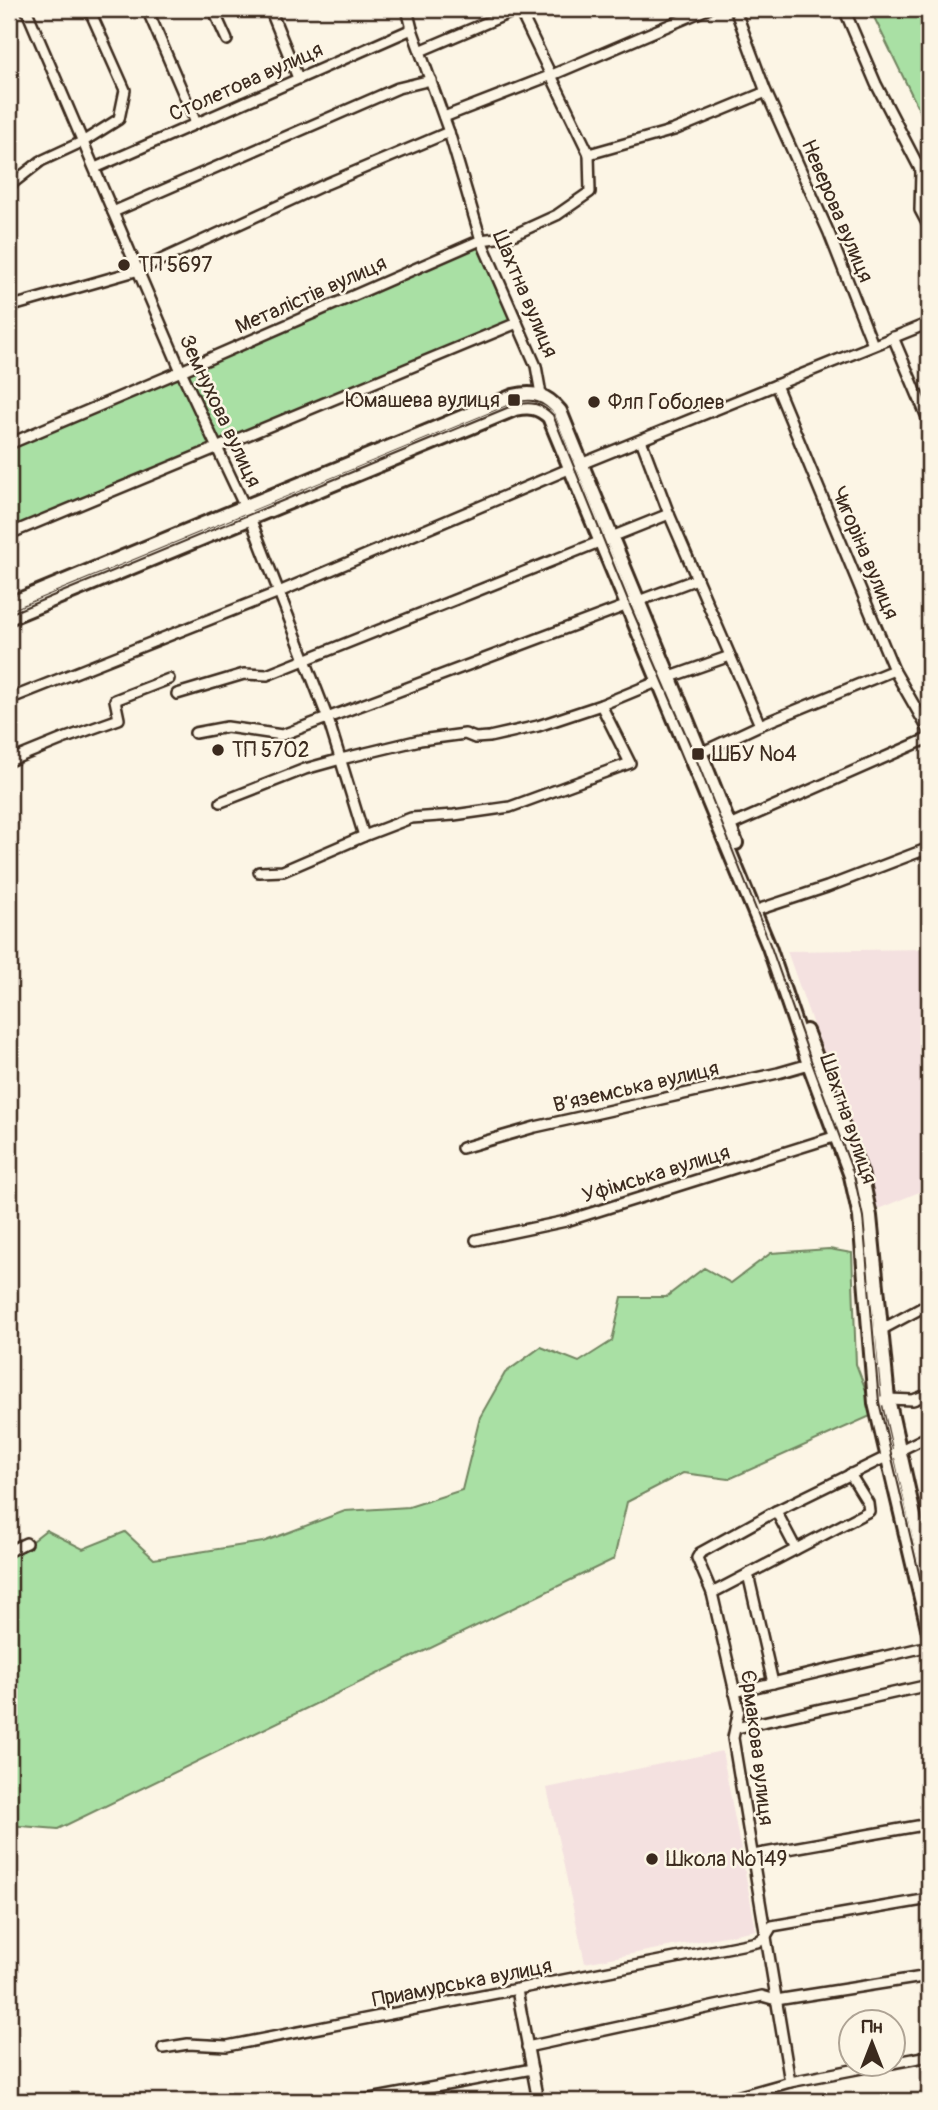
<svg xmlns="http://www.w3.org/2000/svg" width="938" height="2110" viewBox="0 0 938 2110" font-family="Pangolin,sans-serif">
<style>
.built{fill:#f4e1e0}
.green{fill:#a9e0a4;stroke:#728561;stroke-width:2}
.lines{fill:none;stroke-linecap:round;stroke-linejoin:round}
.minor-casing{stroke:#3b2a1e;stroke-width:14}
.secondary-casing{stroke:#3b2a1e;stroke-width:18}
.minor{stroke:#fcf5e5;stroke-width:9}
.secondary{stroke:#fcf5e5;stroke-width:12}
.tram{stroke:#3b2a1e;stroke-width:2}
.poi-dot{fill:#3b2a1e;stroke:#fcf5e5;stroke-width:2.5}
.labels{text-anchor:middle;dominant-baseline:central;stroke-width:5;stroke-linejoin:round;paint-order:stroke}
.street-label{font-size:21px;fill:#3b2a1e;stroke:#fcf5e5}
.poi-label{font-size:21px;fill:#3b2a1e;stroke:#fcf5e5;text-anchor:start}
</style>
<rect width="100%" height="100%" fill="#fcf5e5"/>
<filter id="ink" filterUnits="userSpaceOnUse"><feTurbulence type="fractalNoise" baseFrequency=".0143" numOctaves="2"/><feDisplacementMap in="SourceGraphic" scale="14" xChannelSelector="R" yChannelSelector="G"/><feConvolveMatrix kernelMatrix="1 2 1 2 8 2 1 2 1" color-interpolation-filters="sRGB"/></filter>
<g filter="url(#ink)">
<g class="built">
<path d="M 929,949 L 929,1188 L 878,1209 L 787,951 Z"/>
<path d="M 722,1751 L 756,1930 L 585,1963 L 547,1788 Z"/>
</g>
<g class="green">
<path d="M 870,9 L 929,9 L 929,130 Z"/>
<path d="M 478,247 L 511,322 L 9,529 L 9,448 Z"/>
<path d="M 829,1249 L 852,1253 L 856,1364 L 875,1414 L 729,1479 L 683,1473 L 627,1502 L 614,1559 L 58,1829 L 9,1825 L 9,1559 L 46,1530 L 83,1549 L 125,1532 L 154,1559 L 263,1542 L 345,1511 L 409,1507 L 462,1490 L 480,1417 L 505,1373 L 541,1347 L 579,1362 L 612,1341 L 622,1297 L 666,1297 L 704,1268 L 731,1283 L 771,1253 Z"/>
</g>
<g class="lines">
<defs>
<g id="minor">
<path d="M 26,9 L 181,371 L 251,520 L 328,719 L 364,836"/>
<path d="M 147,9 L 196,123"/>
<path d="M 213,9 L 227,40"/>
<path d="M 270,9 L 298,78"/>
<path d="M 407,9 L 412,29 L 449,132 L 481,240 L 536,366 L 541,394"/>
<path d="M 519,9 L 589,154 L 674,130 L 766,92"/>
<path d="M 735,9 L 766,92 L 829,233 L 873,345"/>
<path d="M 844,9 L 876,84 L 921,171 L 920,210 L 929,227"/>
<path d="M 420,51 L 519,9"/>
<path d="M 444,117 L 552,75 L 707,9"/>
<path d="M 95,168 L 412,29"/>
<path d="M 9,186 L 41,161 L 84,141 L 119,119 L 125,90 L 89,9"/>
<path d="M 113,212 L 398,88 L 431,80"/>
<path d="M 9,307 L 139,270 L 326,184 L 449,132"/>
<path d="M 893,337 L 929,422"/>
<path d="M 776,385 L 894,670 L 929,731"/>
<path d="M 641,440 L 669,514 L 760,725"/>
<path d="M 9,444 L 181,371 L 481,240 L 511,236 L 557,215 L 590,192 L 589,154"/>
<path d="M 9,534 L 517,323"/>
<path d="M 177,694 L 244,674 L 267,675 L 669,514"/>
<path d="M 9,699 L 279,592 L 571,468 L 929,323"/>
<path d="M 195,733 L 227,727 L 282,735 L 697,579"/>
<path d="M 696,755 L 760,725 L 894,670"/>
<path d="M 9,761 L 63,739 L 119,719 L 115,700 L 169,679"/>
<path d="M 221,802 L 305,769 L 341,759 L 420,740 L 465,734 L 475,738 L 489,737 L 538,726 L 601,705 L 659,681 L 730,656"/>
<path d="M 729,826 L 929,738"/>
<path d="M 259,872 L 283,871 L 364,836 L 411,818 L 454,815 L 510,807 L 630,763 L 601,705"/>
<path d="M 754,911 L 827,887 L 929,848"/>
<path d="M 462,1148 L 535,1127 L 778,1073 L 813,1063"/>
<path d="M 476,1240 L 566,1221 L 840,1135"/>
<path d="M 877,1332 L 929,1304"/>
<path d="M 875,1403 L 888,1399 L 913,1400 L 929,1394"/>
<path d="M 776,1511 L 796,1549"/>
<path d="M 9,1551 L 26,1543"/>
<path d="M 748,1574 L 773,1683"/>
<path d="M 712,1593 L 869,1511 L 868,1503 L 850,1474"/>
<path d="M 734,1692 L 929,1646"/>
<path d="M 736,1728 L 929,1685"/>
<path d="M 753,1855 L 929,1824"/>
<path d="M 517,1990 L 538,2101"/>
<path d="M 527,2047 L 762,1996 L 776,2000 L 929,1976"/>
<path d="M 163,2048 L 188,2044 L 227,2046 L 757,1942 L 766,1936 L 772,1926 L 929,1899"/>
<path d="M 892,2063 L 929,2056"/>
<path d="M 790,2082 L 733,1738 L 739,1710 L 712,1593 L 697,1558 L 700,1553 L 776,1511 L 929,1436"/>
<path d="M 360,2101 L 532,2069"/>
<path d="M 722,2101 L 790,2082 L 883,2064"/>
</g>
<g id="secondary">
<path d="M 9,604 L 513,396 C 534,391 546,394 560,411 C 618,555 680,698 736,843"/>
<path d="M 9,618 L 515,409 C 529,406 538,407 549,417 L 769,947 L 809,1064 L 851,1176 L 860,1217 L 875,1403 L 929,1632"/>
<path d="M 806,1031 L 861,1173 L 870,1216 L 888,1399 L 929,1583"/>
</g>
</defs>
<use href="#minor" class="minor-casing"/>
<use href="#secondary" class="secondary-casing"/>
<use href="#minor" class="minor"/>
<use href="#secondary" class="secondary"/>
<path class="tram" d="M 9,614 L 514,405 C 531,401 541,403 553,415 L 630,605 L 695,756 L 771,947 L 812,1063 L 854,1175 L 863,1217 L 879,1402 L 929,1616"/>
</g>
</g>
<g class="poi-dot">
<circle cx="124" cy="265" r="7"/>
<rect x="507" y="393" width="14" height="14" rx="3.5"/>
<circle cx="594" cy="402" r="7"/>
<circle cx="218" cy="750" r="7"/>
<rect x="691" y="747" width="14" height="14" rx="3.5"/>
<circle cx="652" cy="1859" r="7"/>
</g>
<g class="labels">
<g class="street-label">
<text transform="translate(246 82) rotate(-24)">Столетова вулиця</text>
<text transform="translate(837 211) rotate(67)">Неверова вулиця</text>
<text transform="translate(525 294) rotate(67)">Шахтна вулиця</text>
<text transform="translate(311 295) rotate(-24)">Металістів вулиця</text>
<text transform="translate(220 411) rotate(65)">Земнухова вулиця</text>
<text transform="translate(865 553) rotate(67)">Чигоріна вулиця</text>
<text transform="translate(636 1087) rotate(-13)">В’яземська вулиця</text>
<text transform="translate(848 1119) rotate(71)">Шахтна вулиця</text>
<text transform="translate(656 1174) rotate(-17)">Уфімська вулиця</text>
<text transform="translate(757 1748) rotate(83)">Єрмакова вулиця</text>
<text transform="translate(462 1983) rotate(-11)">Приамурська вулиця</text>
</g>
<g class="poi-label">
<text x="138" y="265">ТП 5697</text>
<text x="500" y="400" text-anchor="end">Юмашева вулиця</text>
<text x="608" y="402">Флп Гоболев</text>
<text x="232" y="750">ТП 5702</text>
<text x="712" y="754">ШБУ №4</text>
<text x="666" y="1859">Школа №149</text>
</g>
</g>
<rect width="938" height="2110" fill="none" stroke="#fcf5e5" stroke-width="35"/>
<rect x="18" y="18" width="903" height="2075" fill="none" stroke="#3b2a1e" stroke-width="2.5" filter="url(#ink)"/>
<g transform="translate(872 2043)"><circle r="33" fill="#fcf5e5" stroke="#afa495" stroke-width="2"/>
<path d="M0-5L12 26L0 18L-12 26Z" fill="#3b2a1e"/>
<text y="-10" font-size="19" font-weight="bold" text-anchor="middle" fill="#3b2a1e">Пн</text>
</g>
</svg>
